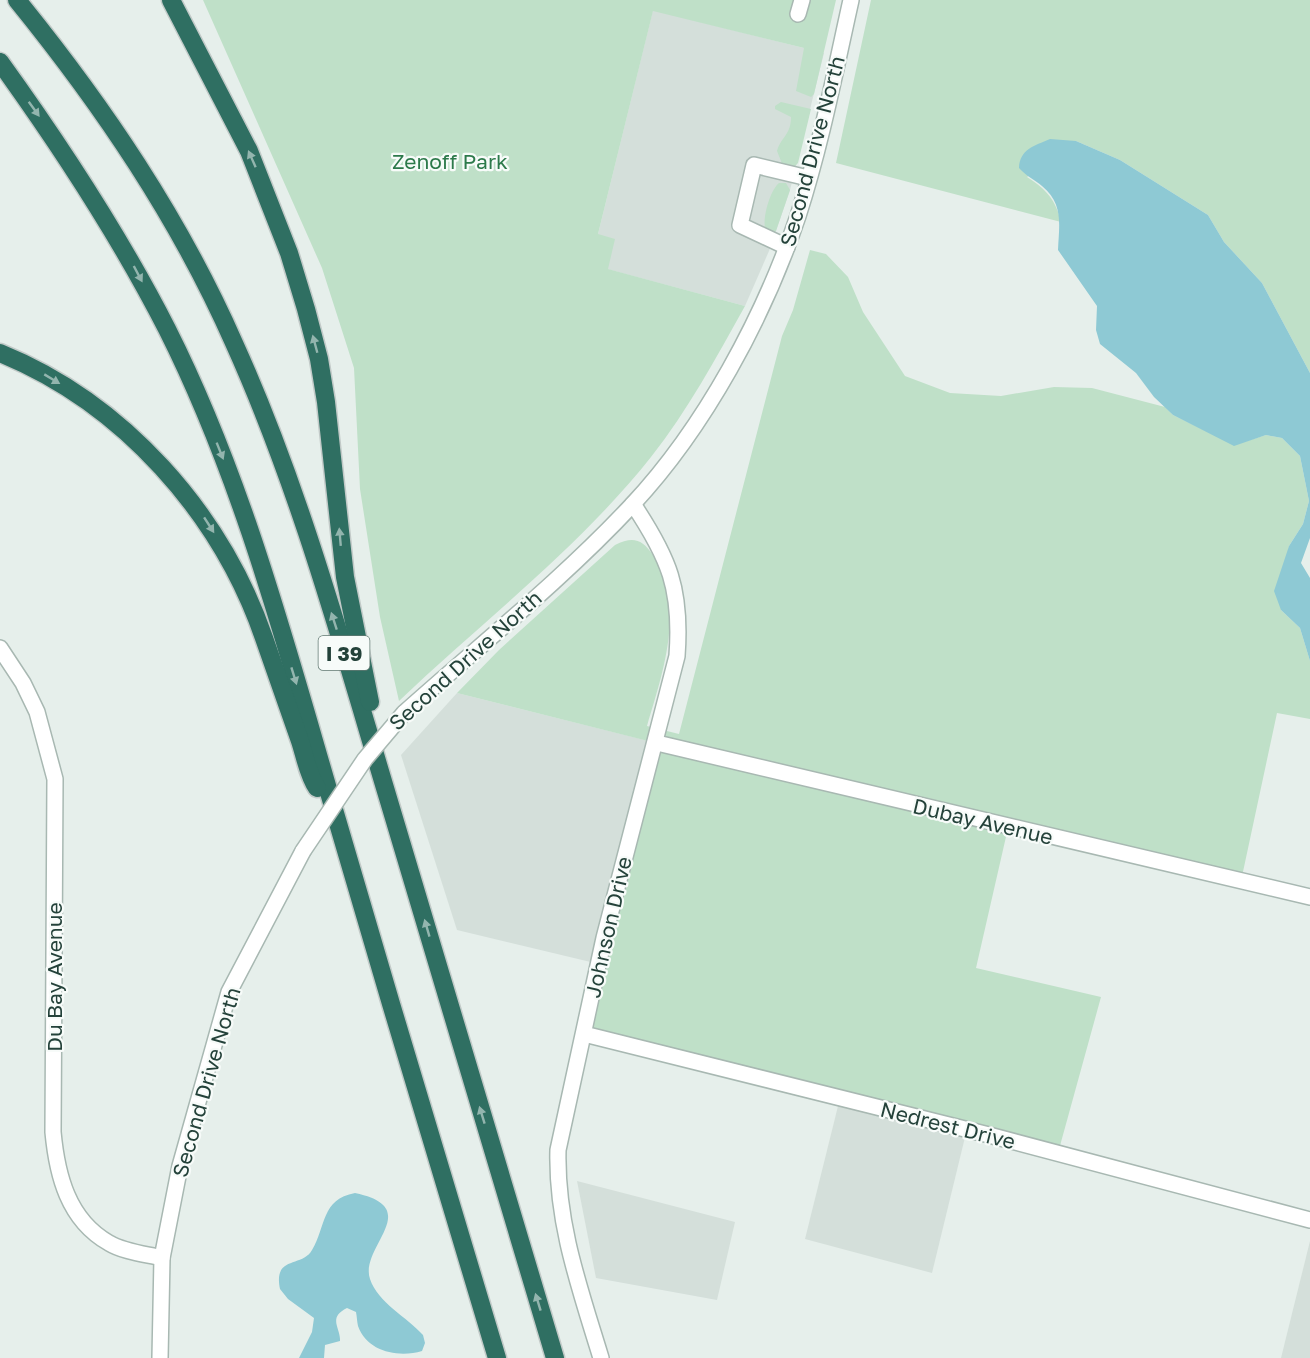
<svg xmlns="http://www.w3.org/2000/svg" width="1310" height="1358" viewBox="0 0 1310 1358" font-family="'Golos Text',sans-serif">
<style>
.built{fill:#d4dfda}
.green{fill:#bfe0c8}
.water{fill:#8ec9d4}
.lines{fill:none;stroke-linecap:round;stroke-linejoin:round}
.minor-casing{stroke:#a8b8b2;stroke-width:18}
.highway-casing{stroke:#c2cac8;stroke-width:21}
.minor{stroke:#fff;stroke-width:15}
.highway{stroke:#2f6f62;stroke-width:18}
.minor-bridge-casing{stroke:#a8b8b2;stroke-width:18;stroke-linecap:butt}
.minor-bridge{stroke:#fff;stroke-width:15}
.oneway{fill:#93b5ae}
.labels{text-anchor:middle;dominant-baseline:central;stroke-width:4.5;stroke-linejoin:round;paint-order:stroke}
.shield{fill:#f7fbf9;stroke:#637a73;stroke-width:1.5}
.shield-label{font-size:20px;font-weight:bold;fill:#24423a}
.street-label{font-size:21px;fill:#24423a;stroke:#f7fbf9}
.park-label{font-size:21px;fill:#2d7a4b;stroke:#f7fbf9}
</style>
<rect width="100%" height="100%" fill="#e6efeb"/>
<g class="built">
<path d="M 653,10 L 824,53 L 790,190 L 769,251 L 745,306 L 607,269 L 598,234 Z"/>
<path d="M 457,693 L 657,743 L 599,964 L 457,930 L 401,755 Z"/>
<path d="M 840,1098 L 967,1129 L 932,1273 L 805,1239 Z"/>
<path d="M 577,1181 L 735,1222 L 717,1300 L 596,1278 Z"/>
<path d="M 1310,1241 L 1310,1358 L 1281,1358 Z"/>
</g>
<g class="green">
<path d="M 203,0 L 836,0 L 814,94 L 811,97 L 796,91 L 804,48 L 653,11 L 598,234 L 615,239 L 608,269 L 745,306 C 716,358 688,410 651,457 C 578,549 483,621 399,701 L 380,617 L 360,489 L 354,368 L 322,268 Z"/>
<path d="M 871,0 L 1310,0 L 1310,373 L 1262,283 L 1224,242 L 1208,215 L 1120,160 L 1076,141 L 1027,177 C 1046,189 1056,200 1061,222 L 836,163 Z"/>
<path d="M 781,102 L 811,109 L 798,163 L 793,168 L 783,166 L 777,151 C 781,137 791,135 791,117 L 775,109 L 775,106 Z"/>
<path d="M 779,183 L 786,183 L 790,190 L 776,231 L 772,233 L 766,230 C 761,221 770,190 779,183 Z"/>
<path d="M 810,250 L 826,254 L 848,277 L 863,312 L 905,376 L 950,393 L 1001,396 L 1054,387 L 1092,388 L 1165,407 L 1173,415 L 1234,445 L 1266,435 L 1282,438 L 1300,456 L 1309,501 L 1303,524 L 1289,546 L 1281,610 L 1300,628 L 1310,661 L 1310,719 L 1277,713 L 1241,881 L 1008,828 L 976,968 L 1101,997 L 1058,1153 L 584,1034 L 656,743 L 457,693 L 499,650 L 615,545 C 633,536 642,539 653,555 C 686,607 663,672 647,726 L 679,734 L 782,336 L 793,310 Z"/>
</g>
<g class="water">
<path d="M 1050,139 L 1076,141 L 1120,160 L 1208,215 L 1224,242 L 1262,283 L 1310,373 L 1310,538 L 1301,563 L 1310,578 L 1310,661 L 1300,628 L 1281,610 L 1274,591 L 1289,546 L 1303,524 L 1309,501 L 1300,456 L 1282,438 L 1266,435 L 1234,446 L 1173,415 L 1154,397 L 1136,373 L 1100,344 L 1096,330 L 1097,306 L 1058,250 C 1059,225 1064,204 1042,186 C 1035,180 1026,176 1019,168 C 1020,149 1034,146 1050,139 Z"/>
<path d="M 355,1193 C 426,1208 359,1247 370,1279 C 378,1303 407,1317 423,1335 L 425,1343 L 422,1351 C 399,1358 367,1352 358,1326 C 357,1322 357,1317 356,1312 L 347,1308 C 327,1318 341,1328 340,1341 L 325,1345 L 324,1358 L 299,1358 L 312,1332 L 314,1318 L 288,1299 L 280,1289 C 273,1255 302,1268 312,1250 C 326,1227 321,1199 355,1193 Z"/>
</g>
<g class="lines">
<defs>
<g id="minor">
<path d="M 798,14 L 802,0"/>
<path d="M 787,247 L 740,225 L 754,165 L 808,178"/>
<path d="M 0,648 L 23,683 L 37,712 L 55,779 L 53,1132 C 57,1175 68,1220 109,1243 C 124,1252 145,1254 162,1258"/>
<path d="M 404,713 C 480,645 562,580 632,505 C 705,427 764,317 798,216 C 821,145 835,72 851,0"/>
<path d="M 657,743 L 1310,897"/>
<path d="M 584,1034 L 989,1135 L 1310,1220"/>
<path d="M 160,1358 L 162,1258 L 180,1166 L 229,992 L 303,851"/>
<path d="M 601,1358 C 580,1289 556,1223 558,1150 L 604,938 L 677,656 C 682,589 669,558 633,504"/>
</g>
<g id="highway">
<path d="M 17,0 C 103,106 179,218 234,343 C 300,489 342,645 388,798 C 444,984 499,1171 555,1358"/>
<path d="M 171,0 L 249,151 L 289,253 L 306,309 L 319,359 L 326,402 L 345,577 L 370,702"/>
<path d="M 0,62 C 62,148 119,235 167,329 C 244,482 287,650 335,813 C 388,995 442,1176 497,1358"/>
<path d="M 0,353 C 123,403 221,513 264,638 C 276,672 288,706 300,741 C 305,756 308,775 317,788"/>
</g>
</defs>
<use href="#minor" class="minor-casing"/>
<use href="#highway" class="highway-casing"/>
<use href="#minor" class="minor"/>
<use href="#highway" class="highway"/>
<defs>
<path id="minor-bridge" d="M 303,851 L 365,759 L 404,713"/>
</defs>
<use href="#minor-bridge" class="minor-bridge-casing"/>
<use href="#minor-bridge" class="minor-bridge"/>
</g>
<defs><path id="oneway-solid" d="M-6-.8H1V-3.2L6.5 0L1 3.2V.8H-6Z" transform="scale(1.5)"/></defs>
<g class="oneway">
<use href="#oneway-solid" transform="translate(34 109) rotate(54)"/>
<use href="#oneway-solid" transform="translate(252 159) rotate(-114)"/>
<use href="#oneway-solid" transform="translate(138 274) rotate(62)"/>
<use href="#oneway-solid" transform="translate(315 344) rotate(-105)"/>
<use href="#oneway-solid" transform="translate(52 379) rotate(31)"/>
<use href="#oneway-solid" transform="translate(220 451) rotate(68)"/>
<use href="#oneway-solid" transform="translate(209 525) rotate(57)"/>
<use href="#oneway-solid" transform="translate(340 537) rotate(-95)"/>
<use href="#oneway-solid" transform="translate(334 621) rotate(-108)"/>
<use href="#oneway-solid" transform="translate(294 676) rotate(73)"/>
<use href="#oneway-solid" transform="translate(427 928) rotate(-106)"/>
<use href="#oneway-solid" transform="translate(482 1115) rotate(-107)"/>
<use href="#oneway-solid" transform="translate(538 1302) rotate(-107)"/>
</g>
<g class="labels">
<rect class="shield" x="318.5" y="636" width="51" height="34" rx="4.5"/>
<g class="shield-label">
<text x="344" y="653">I 39</text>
</g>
<g class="street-label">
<text transform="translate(812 151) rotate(-75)">Second Drive North</text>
<text transform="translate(465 660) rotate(-42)">Second Drive North</text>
<text transform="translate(983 821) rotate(13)">Dubay Avenue</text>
<text transform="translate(608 927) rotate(-77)">Johnson Drive</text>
<text transform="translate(54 977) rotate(-90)">Du Bay Avenue</text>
<text transform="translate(206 1082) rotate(-74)">Second Drive North</text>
<text transform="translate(948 1125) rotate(14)">Nedrest Drive</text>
</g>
<g class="park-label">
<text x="450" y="161">Zenoff Park</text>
</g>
</g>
</svg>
